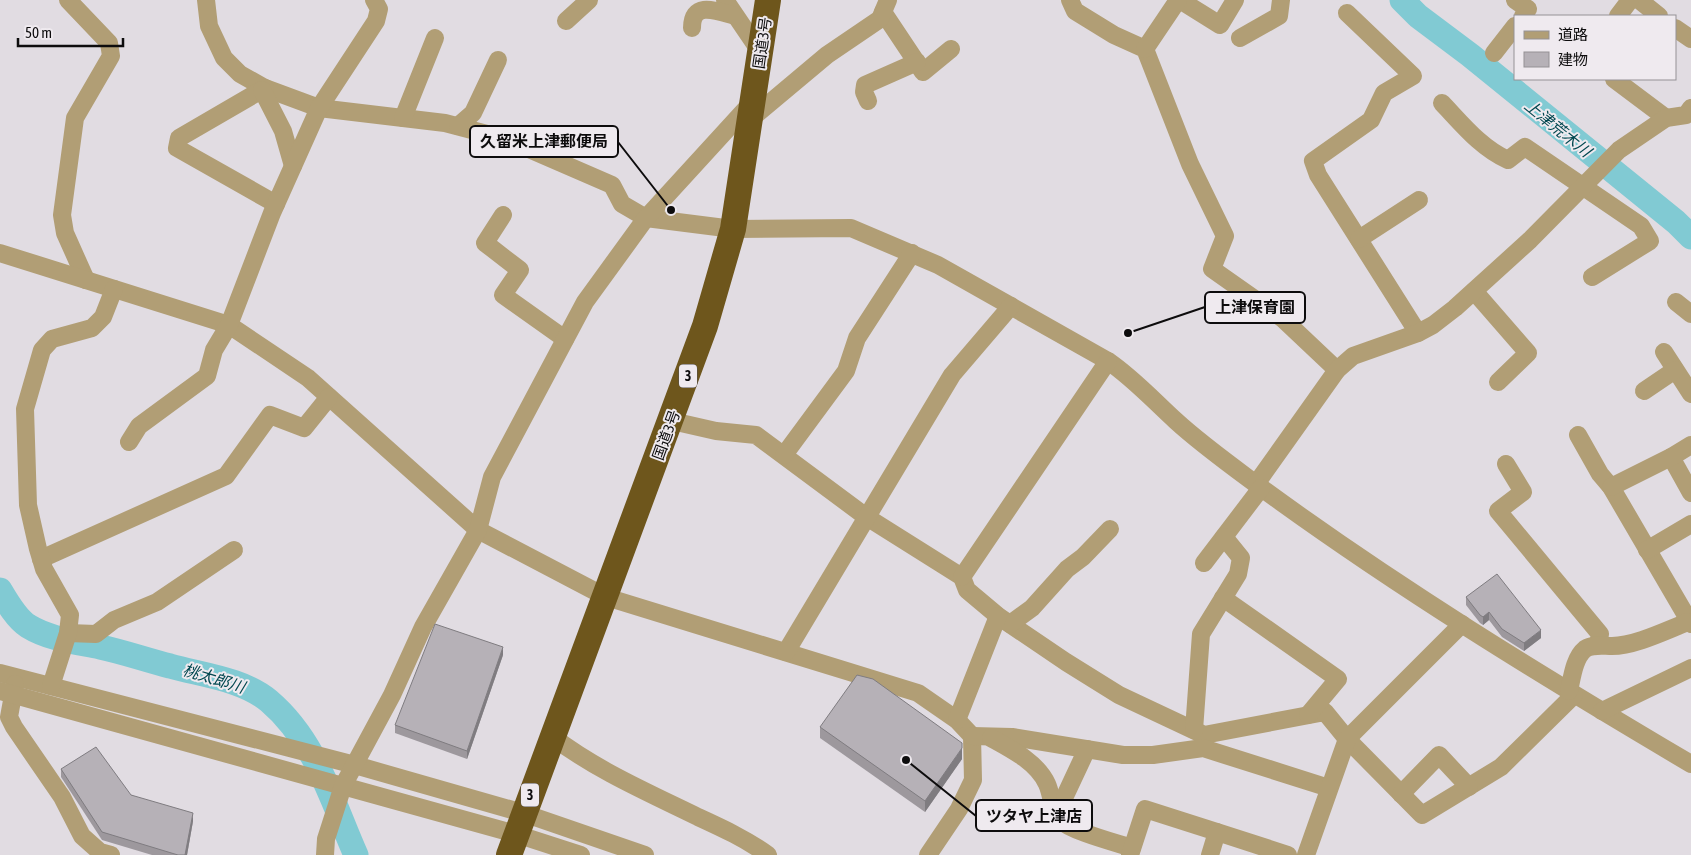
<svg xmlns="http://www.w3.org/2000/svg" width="1691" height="855" viewBox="0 0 1691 855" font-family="'Asap Condensed','Noto Sans JP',sans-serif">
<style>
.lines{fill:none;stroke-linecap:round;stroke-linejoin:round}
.river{stroke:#81cad3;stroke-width:25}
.minor{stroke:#b19e75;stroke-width:18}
.highway{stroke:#6e561c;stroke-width:26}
.wall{fill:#9d989d}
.shaded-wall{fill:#7f7c80}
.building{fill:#b6b1b7;stroke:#7f7c80}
.labels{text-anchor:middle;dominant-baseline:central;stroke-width:4;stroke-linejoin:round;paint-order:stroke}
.shield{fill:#efeaef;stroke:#514f51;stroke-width:1}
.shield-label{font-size:14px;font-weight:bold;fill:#0d0c0d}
.street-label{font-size:15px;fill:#0d0c0d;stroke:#efeaef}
.water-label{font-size:16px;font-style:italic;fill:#024850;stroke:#efeaef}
.leader{fill:none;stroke:#0d0c0d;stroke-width:2}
.callout-dot{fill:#0d0c0d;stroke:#efeaef;stroke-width:2}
.callout{fill:#efeaef;stroke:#0d0c0d;stroke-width:2}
.callout-label{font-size:16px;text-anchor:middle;font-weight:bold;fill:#0d0c0d}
</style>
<rect width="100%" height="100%" fill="#e1dce2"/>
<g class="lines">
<g class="river">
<path d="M 1402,0 L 1418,16 L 1470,55 L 1676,222 L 1691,237"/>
<path d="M 0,590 C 7,602 16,618 28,626 C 49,639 76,642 100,647 C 124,652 146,660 170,666 C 202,675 243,679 269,701 C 316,741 332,801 356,855"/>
</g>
<g class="minor">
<path d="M 68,0 L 109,43 L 111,56 L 75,118 L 62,215 L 65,233 L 86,280"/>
<path d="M 206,0 L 209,26 L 224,58 L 240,74 L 265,88 L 319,108 L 445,123 L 506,139 L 612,185 L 622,204 L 646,218 L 733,229 L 851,228 L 938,265 L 1108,361 C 1133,378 1153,400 1176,421 C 1200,443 1229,464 1256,484 C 1395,586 1542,676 1691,764"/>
<path d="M 725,0 L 761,53"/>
<path d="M 1070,0 L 1075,11 L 1114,35 L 1145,49 L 1190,164 L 1225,236 L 1212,269 L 1283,319 L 1337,370"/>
<path d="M 1180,0 L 1220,25 L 1235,0"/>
<path d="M 1515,0 L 1528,9 L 1523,16"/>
<path d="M 1639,0 L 1659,16"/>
<path d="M 883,12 L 923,72 L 951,49"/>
<path d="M 1347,13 L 1413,76 L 1384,93 L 1371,120 L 1313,161 L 1318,175 L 1418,333"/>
<path d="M 1618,16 L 1630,0"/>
<path d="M 566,21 L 589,0"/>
<path d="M 692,28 C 692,0 717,11 735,16"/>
<path d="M 1675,28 L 1691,39"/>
<path d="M 1240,38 L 1279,16 L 1281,0"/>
<path d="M 1145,49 L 1178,0"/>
<path d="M 1494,53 L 1515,26"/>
<path d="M 1614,79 L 1666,118"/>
<path d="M 265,88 L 179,138 L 177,148 L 276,204"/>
<path d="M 262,90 L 283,131 L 293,166"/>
<path d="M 868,101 L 864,92 L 865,85 L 917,62"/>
<path d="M 1442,103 C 1462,124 1481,148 1508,160 L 1525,147 L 1641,226 L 1650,241 L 1592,277"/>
<path d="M 403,118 L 435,38"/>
<path d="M 752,118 L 827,55 L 880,19 L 888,0"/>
<path d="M 458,126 L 473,113 L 498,60"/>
<path d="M 503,215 L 485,243 L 520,270 L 503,295 L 565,339"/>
<path d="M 1359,239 L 1419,200"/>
<path d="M 0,253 L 229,325 L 308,378 L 478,530 L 606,597 L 918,693 L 957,720 L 972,736 L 973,780 L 959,809 L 928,855"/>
<path d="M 1474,291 L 1528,353 L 1498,382"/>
<path d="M 1676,302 L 1691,314"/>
<path d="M 1664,352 L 1691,394"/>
<path d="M 1644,391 L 1675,370"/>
<path d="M 672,421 L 716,431 L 756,435 L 865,516 L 962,577 L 967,590 L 998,616 L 1066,662 L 1119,695 L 1204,735 L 1325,712 L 1347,739 L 1422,815 L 1501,767 L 1574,695"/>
<path d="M 1578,435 L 1600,474 L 1611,487 L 1691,624"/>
<path d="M 129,442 L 139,426 L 207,376 L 214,350 L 229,325 L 272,213 L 319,108 L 376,21 L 379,9 L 374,0"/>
<path d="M 784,455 L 846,371 L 857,338 L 912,253"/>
<path d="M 1671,457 L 1691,493"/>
<path d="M 1506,464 L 1523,492 L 1498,511 L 1600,634 L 1598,645"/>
<path d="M 1256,484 L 1337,370 L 1353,356 L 1418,333 L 1433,325 L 1455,308 L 1530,240 L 1619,150 L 1666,118 L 1686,115 L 1691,108"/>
<path d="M 1611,487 L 1673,456 L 1691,445"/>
<path d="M 1647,550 L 1691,524"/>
<path d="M 41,559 L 226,476 L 270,415 L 304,428 L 329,397"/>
<path d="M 1204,563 L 1261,488"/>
<path d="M 962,577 L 1108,361"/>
<path d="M 1223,598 L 1338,679 L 1308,715"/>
<path d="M 1010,624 L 1032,608 L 1067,569 L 1083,557 L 1110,529"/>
<path d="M 68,633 L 96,634 L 114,620 L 157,602 L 234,550"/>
<path d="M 786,652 L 952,375 L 1011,306"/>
<path d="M 0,673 L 355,765 L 523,813 L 645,855"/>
<path d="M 15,684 L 9,717 L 14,727 L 62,797 L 82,836 L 100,852 L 111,855"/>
<path d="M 51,686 L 68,633 L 70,615 L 44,569 L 38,549 L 28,505 L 25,409 L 42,350 L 52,339 L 92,328 L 103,317 L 114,289"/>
<path d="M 0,691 L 516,834 L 581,855"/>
<path d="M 1569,691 C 1572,678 1574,658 1585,649 C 1593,644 1603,646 1612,646 C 1635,646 1667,630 1688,622"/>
<path d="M 1602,711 L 1691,668"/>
<path d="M 957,720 L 998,616"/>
<path d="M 1194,730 L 1201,634 L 1238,574 L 1241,558 L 1224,537"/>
<path d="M 972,736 L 1012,737 L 1123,755 L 1153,755 L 1203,748 L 1329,788"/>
<path d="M 553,737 C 596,770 649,793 698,817 C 722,828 746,839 768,855"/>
<path d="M 991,738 C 1011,749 1037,762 1047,784 C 1052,795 1052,811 1060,820 C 1070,831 1117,843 1132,848"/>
<path d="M 1401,794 L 1439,755 L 1469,787"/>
<path d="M 1065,796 L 1087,749"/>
<path d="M 325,855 L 326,839 L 343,786 L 392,695 L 423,627 L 478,530 L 492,477 L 585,302 L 646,218 L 753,101"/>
<path d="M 1130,855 L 1145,809 L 1217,832"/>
<path d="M 1210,855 L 1217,832 L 1288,855"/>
<path d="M 1306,855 L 1347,739 L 1462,624"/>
</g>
<path class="highway" d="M 509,855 L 705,326 L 733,229 L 768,0"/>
</g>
<g class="wall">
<path d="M 1466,597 L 1541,638 L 1524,651 L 1502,637 L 1489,620 L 1483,625 L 1480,623 L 1466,605 Z"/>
<path d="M 503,655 L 467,759 L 395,733 L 395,725 Z"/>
<path d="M 820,727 L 962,759 L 925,812 L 820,738 Z"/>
<path d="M 61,769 L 131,795 L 193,821 L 187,855 L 152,855 L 102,840 L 61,777 Z"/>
</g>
<g class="shaded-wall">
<path d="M 1489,612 L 1489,620 L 1483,625 L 1483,617 Z"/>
<path d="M 1541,630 L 1541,638 L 1524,651 L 1524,643 Z"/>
<path d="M 503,647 L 503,655 L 467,759 L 467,751 Z"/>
<path d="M 962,748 L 962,759 L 925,812 L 925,801 Z"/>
<path d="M 193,813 L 193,821 L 187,855 L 185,855 Z"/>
</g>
<g class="building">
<path d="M 1497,574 L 1541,630 L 1524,643 L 1502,629 L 1489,612 L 1483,617 L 1480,615 L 1466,597 Z"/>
<path d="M 435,624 L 503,647 L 467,751 L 395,725 Z"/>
<path d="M 857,675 L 873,679 L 962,743 L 962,748 L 925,801 L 820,727 Z"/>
<path d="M 96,747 L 131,795 L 193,813 L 185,855 L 178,855 L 102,832 L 61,769 Z"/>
</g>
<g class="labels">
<g class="shield">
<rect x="679" y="364.5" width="18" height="23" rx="4"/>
<rect x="521" y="783.5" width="18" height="23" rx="4"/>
</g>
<g class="shield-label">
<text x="688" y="376">3</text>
<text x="530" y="795">3</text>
</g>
<g class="street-label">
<text transform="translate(762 43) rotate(-82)">国道3号</text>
<text transform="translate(666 435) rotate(-70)">国道3号</text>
</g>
<g class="water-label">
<text transform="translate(1558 128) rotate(39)">上津荒木川</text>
<text transform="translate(214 678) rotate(17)">桃太郎川</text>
</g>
</g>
<path class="leader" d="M671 210L618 142M1128 333L1205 307M906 760L976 816"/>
<g class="callout-dot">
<circle cx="671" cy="210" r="5"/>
<circle cx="1128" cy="333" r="5"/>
<circle cx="906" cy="760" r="5"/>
</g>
<g class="callout">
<rect x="470" y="126" width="148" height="31" rx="5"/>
<rect x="1205" y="292" width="100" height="31" rx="5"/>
<rect x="976" y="800" width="116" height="31" rx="5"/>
</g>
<g class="callout-label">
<text x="544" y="147">久留米上津郵便局</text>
<text x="1255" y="313">上津保育園</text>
<text x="1034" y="822">ツタヤ上津店</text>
</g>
<rect x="1514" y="15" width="162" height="65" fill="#efeaef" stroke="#959195"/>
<rect x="1524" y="31" width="25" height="8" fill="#b19e75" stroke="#959195"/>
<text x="1558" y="40" font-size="15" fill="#0d0c0d">道路</text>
<rect x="1524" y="52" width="25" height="15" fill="#b6b1b7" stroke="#959195"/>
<text x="1558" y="65" font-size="15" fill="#0d0c0d">建物</text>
<path d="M18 38v8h105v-8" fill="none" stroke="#0d0c0d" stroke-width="2.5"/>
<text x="25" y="38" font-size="15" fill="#0d0c0d" stroke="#efeaef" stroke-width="4" paint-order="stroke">50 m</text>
</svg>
